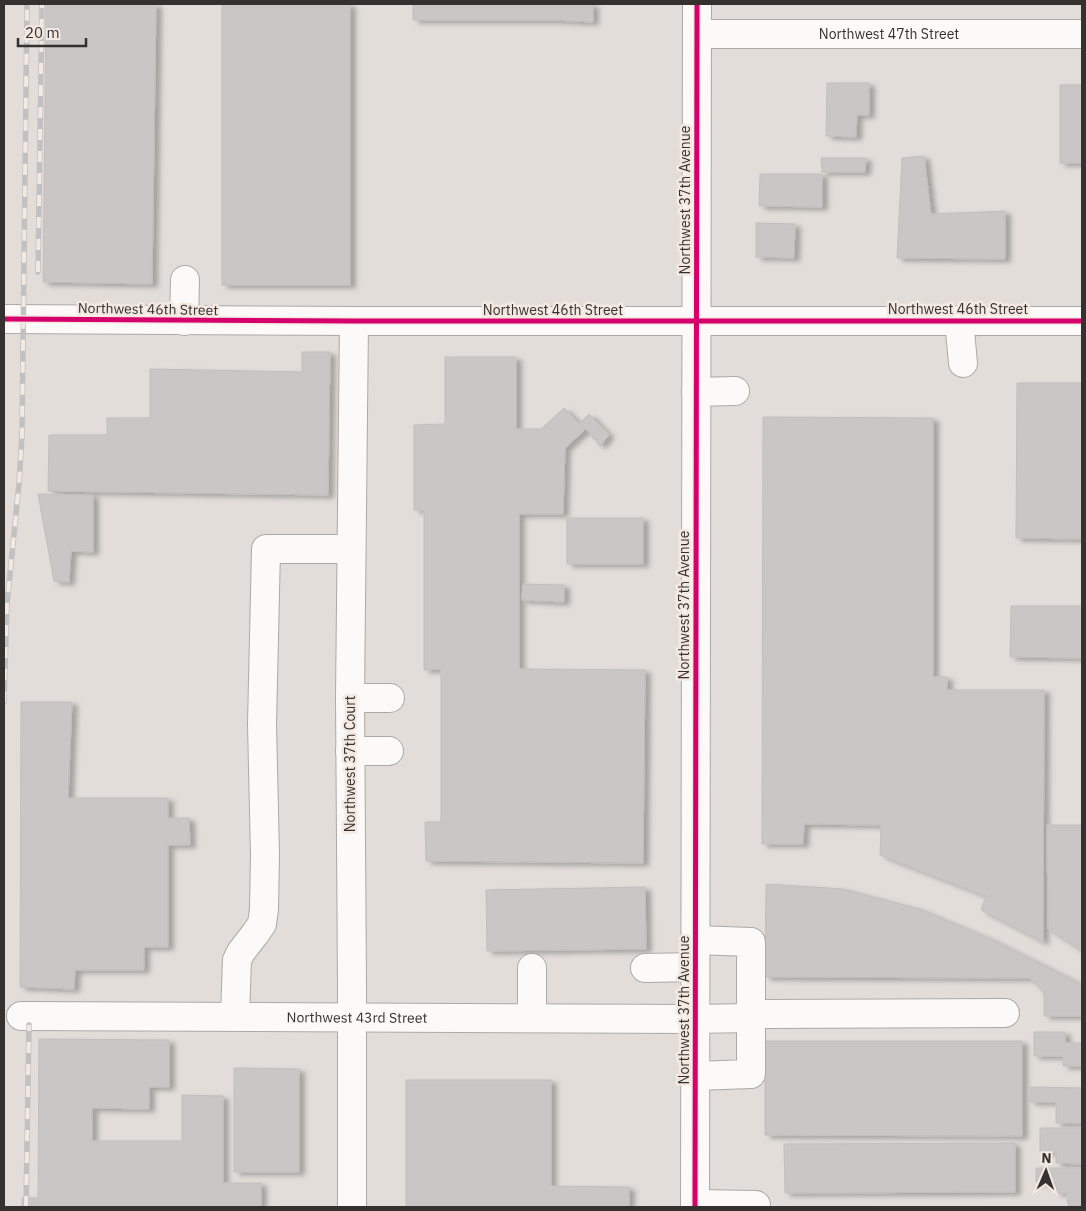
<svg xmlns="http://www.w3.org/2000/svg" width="1086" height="1211" viewBox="0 0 1086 1211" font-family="'IBM Plex Sans',sans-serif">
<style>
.building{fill:#c9c6c5;stroke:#c2bebe;filter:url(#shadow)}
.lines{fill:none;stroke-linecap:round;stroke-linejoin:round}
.minor-casing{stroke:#ada9a6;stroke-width:30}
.minor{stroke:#fbfaf9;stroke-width:28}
.rail-casing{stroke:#c2c0c0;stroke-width:5.5}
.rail{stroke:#f4e9e2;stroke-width:4;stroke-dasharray:11;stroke-linecap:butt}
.cycleway-casing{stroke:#f4e9e2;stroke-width:8}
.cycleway{stroke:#d6006c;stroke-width:5}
.labels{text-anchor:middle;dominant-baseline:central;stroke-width:5;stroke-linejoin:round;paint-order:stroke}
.street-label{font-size:14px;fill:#35312e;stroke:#f4e9e2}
</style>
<defs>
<filter id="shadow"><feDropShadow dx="5.5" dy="3" stdDeviation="2.5" flood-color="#0004"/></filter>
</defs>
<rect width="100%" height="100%" fill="#e2ddd9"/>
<g class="building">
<path d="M 46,4 L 156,4 L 152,284 L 43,282 Z"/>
<rect x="222" y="4" width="128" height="281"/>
<path d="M 413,4 L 593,4 L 593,22 L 555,20 L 413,20 Z"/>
<path d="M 827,83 L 869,83 L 869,115 L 857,115 L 856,137 L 826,136 Z"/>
<rect x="1060" y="85" width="22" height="78"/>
<path d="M 924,156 L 931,214 L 1005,211 L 1005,259 L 897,258 L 902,158 Z"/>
<path d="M 821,158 L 866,158 L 865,172 L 822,172 Z"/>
<path d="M 760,174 L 822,174 L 822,207 L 759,206 Z"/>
<path d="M 756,223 L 795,224 L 794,258 L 756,257 Z"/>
<path d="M 302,352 L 330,352 L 328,495 L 48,491 L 49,435 L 107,435 L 107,418 L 150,418 L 150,369 L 302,372 Z"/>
<path d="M 445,357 L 516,357 L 516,429 L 541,429 L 564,408 L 579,424 L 589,414 L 609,435 L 600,446 L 586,429 L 565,448 L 563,514 L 519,514 L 519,669 L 645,670 L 643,863 L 426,861 L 425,822 L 441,822 L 441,669 L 424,670 L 424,510 L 414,510 L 414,425 L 445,424 Z"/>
<path d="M 1017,383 L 1082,383 L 1082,539 L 1016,538 Z"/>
<path d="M 763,417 L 933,418 L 933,677 L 947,677 L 947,690 L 1044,690 L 1043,942 L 981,910 L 986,896 L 880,855 L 881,825 L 804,824 L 803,844 L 762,844 Z"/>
<path d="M 38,494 L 93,495 L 93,552 L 71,551 L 69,582 L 54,581 Z"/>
<rect x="567" y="518" width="76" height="46"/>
<path d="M 523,584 L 564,585 L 564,602 L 522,600 Z"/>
<path d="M 1011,606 L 1082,606 L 1082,658 L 1010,657 Z"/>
<path d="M 21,702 L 72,702 L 68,798 L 168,798 L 168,818 L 189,818 L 190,845 L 168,845 L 168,947 L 144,947 L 144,970 L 75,970 L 74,989 L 20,987 Z"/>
<path d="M 1047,825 L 1082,825 L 1082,951 L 1048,929 Z"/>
<path d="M 766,884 L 843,889 L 920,909 L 995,941 L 1082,985 L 1082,1016 L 1044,1016 L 1044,993 L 1030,978 L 765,977 Z"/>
<path d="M 645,887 L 646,949 L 487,951 L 486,890 Z"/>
<path d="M 1034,1032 L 1065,1032 L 1065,1043 L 1082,1043 L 1082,1066 L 1063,1066 L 1063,1056 L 1034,1056 Z"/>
<path d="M 39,1039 L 169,1040 L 169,1087 L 149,1087 L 149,1109 L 92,1108 L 92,1141 L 182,1141 L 182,1095 L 223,1096 L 223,1183 L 261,1183 L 261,1207 L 22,1207 L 22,1198 L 38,1198 Z"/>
<path d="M 765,1041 L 1022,1041 L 1022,1136 L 765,1135 Z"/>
<path d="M 234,1068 L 299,1069 L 299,1172 L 234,1172 Z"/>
<path d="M 406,1080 L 551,1080 L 551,1186 L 629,1187 L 629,1207 L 406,1207 Z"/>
<path d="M 1030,1087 L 1082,1088 L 1082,1123 L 1056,1123 L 1056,1102 L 1030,1102 Z"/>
<path d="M 1040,1128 L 1082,1128 L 1082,1164 L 1056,1163 L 1056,1152 L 1040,1152 Z"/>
<path d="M 1015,1143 L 1015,1192 L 785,1193 L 784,1144 Z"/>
<path d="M 1036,1168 L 1082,1168 L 1082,1206 L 1068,1206 L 1067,1193 L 1056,1193 L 1056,1183 L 1036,1182 Z"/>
</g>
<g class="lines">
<defs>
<g id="minor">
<path id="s1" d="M 697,34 L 1082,34"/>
<path d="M 4,319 L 354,321 L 1082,321"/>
<path d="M 959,320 L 963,363"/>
<path d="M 184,321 L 185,280"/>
<path d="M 696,392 L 735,391"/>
<path d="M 350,698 L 390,698"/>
<path d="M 350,751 L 389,751"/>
<path d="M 645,968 L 695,967"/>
<path id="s2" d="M 21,1016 L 694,1019 L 751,1018 L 761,1014 L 1005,1013"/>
<path d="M 235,1016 L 237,960 L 241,952 L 255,934 L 262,924 L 264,909 L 265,855 L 262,724 L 266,549 L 351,549"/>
<path d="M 532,1018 L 532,968"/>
<path d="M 694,1076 L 751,1074 L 751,942 L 695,940"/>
<path d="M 695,1204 L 756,1205"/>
<path d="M 352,1207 L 352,984 L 350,698 L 354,321"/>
<path d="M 695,1207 L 697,4"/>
</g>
</defs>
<use href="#minor" class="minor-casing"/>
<use href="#minor" class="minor"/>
<defs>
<g id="rail">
<path d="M 38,272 L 42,4"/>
<path d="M 4,702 L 7,604 L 19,484 L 22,435 L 27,4"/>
<path d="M 26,1207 L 29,1025"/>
</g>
</defs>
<use href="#rail" class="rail-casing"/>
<use href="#rail" class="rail"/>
<defs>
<g id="cycleway">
<path d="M 4,319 L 354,321 L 1082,321"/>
<path d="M 695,1207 L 697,4"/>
</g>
</defs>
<use href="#cycleway" class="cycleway-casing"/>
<use href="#cycleway" class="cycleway"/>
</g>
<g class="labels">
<g class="street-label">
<text stroke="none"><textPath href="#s1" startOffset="192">Northwest 47th Street</textPath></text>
<text transform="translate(685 200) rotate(-90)">Northwest 37th Avenue</text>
<text transform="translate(148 309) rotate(1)">Northwest 46th Street</text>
<text x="958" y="309">Northwest 46th Street</text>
<text x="553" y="310">Northwest 46th Street</text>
<text transform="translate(684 605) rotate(-90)">Northwest 37th Avenue</text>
<text transform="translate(350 764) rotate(-90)">Northwest 37th Court</text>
<text transform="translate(684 1010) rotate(-90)">Northwest 37th Avenue</text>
<text stroke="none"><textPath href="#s2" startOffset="336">Northwest 43rd Street</textPath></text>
</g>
</g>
<rect width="1086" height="1211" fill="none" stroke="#35312e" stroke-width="10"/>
<g transform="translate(1046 1171) rotate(2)" stroke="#f4e9e2" stroke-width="4" paint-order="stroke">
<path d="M0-4L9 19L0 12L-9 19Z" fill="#35312e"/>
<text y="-8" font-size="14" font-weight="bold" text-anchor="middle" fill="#35312e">N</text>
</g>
<path d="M18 38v8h68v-8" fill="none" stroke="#35312e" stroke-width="2.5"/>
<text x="25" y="38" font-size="15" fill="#35312e" stroke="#f4e9e2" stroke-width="4" paint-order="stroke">20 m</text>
</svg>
